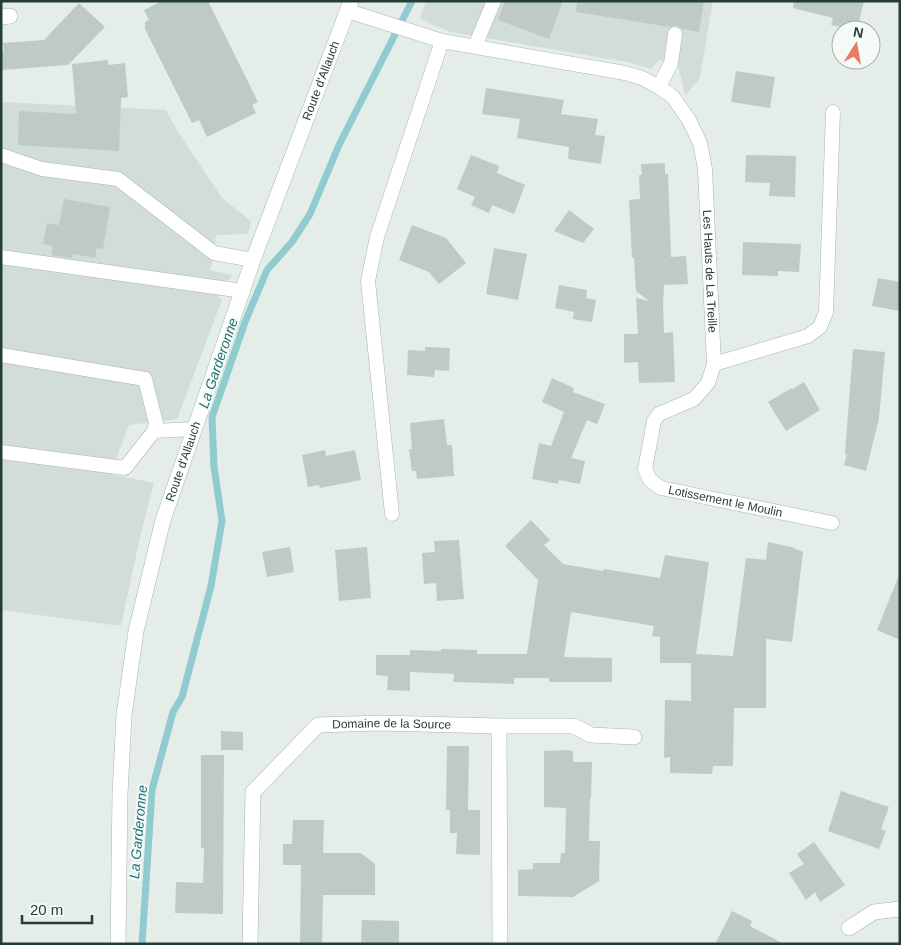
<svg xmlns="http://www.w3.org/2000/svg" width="901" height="945" viewBox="0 0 901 945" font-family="Helvetica,sans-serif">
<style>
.built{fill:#d3ddd8}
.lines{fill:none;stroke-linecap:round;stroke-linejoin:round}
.stream{stroke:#90cbcf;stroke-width:7}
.building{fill:#bdcbc4}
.service-casing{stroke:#a8b5af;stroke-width:15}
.minor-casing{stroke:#a8b5af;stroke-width:16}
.secondary-casing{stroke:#a4b8af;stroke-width:16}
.service{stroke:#fff;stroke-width:14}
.minor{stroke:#fff;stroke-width:15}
.secondary{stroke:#fff;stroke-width:15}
.labels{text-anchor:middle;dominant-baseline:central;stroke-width:4.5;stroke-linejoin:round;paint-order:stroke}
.street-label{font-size:12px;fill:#253e35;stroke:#f5faf7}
.water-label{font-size:14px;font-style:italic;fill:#217178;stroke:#f5faf7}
</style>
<rect width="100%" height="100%" fill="#e5ede9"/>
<g class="built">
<path d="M 426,1 L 713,1 L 700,78 L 685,96 L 678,65 L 659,60 L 651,69 L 627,62 L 451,32 L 435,26 L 420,18 Z"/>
<path d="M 1,102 L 166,110 L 178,132 L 222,198 L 251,221 L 248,234 L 216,235 L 214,253 L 210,270 L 232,275 L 230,279 L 227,280 L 222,283 L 1,252 Z"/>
<path d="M 1,262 L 219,292 L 219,297 L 222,300 L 177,419 L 129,425 L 110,474 L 154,483 L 140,537 L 121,626 L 1,610 Z"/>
</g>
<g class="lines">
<path class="stream" d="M 142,944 L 152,790 L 173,712 L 182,697 L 211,586 L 222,521 L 214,467 L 212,417 L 245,322 L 267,270 L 292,242 L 310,214 L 339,145 L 412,1"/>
</g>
<g class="building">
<path d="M 162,1 L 208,1 L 258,102 L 252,105 L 256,113 L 207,137 L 199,120 L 192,123 L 145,29 L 145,22 L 149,20 L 144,10 Z"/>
<path d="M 505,1 L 563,1 L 549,39 L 498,20 Z"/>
<path d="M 577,1 L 704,1 L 699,32 L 682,29 L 677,25 L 670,27 L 576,12 Z"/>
<path d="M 794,1 L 864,1 L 857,30 L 831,25 L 833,18 L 793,8 Z"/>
<path d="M 79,3 L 105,27 L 68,65 L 1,70 L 1,51 L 4,51 L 3,43 L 44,40 Z"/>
<path d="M 108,60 L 108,65 L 125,63 L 128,97 L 121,98 L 119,151 L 18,145 L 19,111 L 76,114 L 72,64 Z"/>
<path d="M 736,71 L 775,77 L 770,108 L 731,102 Z"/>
<path d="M 486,88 L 564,100 L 561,114 L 598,119 L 595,135 L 605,136 L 601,164 L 568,159 L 569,147 L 517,138 L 520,119 L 482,114 Z"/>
<path d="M 471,155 L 499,166 L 497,173 L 525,185 L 514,214 L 492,205 L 489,213 L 471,205 L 475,197 L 457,189 Z"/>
<path d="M 746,155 L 796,156 L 795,197 L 769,196 L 770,183 L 745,182 Z"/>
<path d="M 665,163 L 665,174 L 668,174 L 671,257 L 686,256 L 688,284 L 664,285 L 663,304 L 664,333 L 673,332 L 675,382 L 639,383 L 638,362 L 624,363 L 624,334 L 638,334 L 636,298 L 649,301 L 636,291 L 634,258 L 632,258 L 629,200 L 640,199 L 639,175 L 642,175 L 641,164 Z"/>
<path d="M 64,199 L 110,207 L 103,249 L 97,248 L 95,258 L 73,254 L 72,258 L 51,255 L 53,246 L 43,244 L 47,223 L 59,225 Z"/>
<path d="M 569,210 L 594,229 L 583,243 L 554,231 Z"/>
<path d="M 412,225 L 446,238 L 466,263 L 439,284 L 429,272 L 399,260 Z"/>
<path d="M 743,242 L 801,244 L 799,272 L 778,271 L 778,276 L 742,275 Z"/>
<path d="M 494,248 L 527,254 L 518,300 L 486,294 Z"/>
<path d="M 878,278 L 900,282 L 900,311 L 872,306 Z"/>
<path d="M 559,285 L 587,290 L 586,298 L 596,300 L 592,322 L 573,319 L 574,312 L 555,308 Z"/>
<path d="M 425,347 L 450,348 L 449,371 L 435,370 L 434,377 L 407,375 L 408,350 L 425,351 Z"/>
<path d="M 853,349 L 885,352 L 879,418 L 866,471 L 844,465 L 847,454 L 845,454 Z"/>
<path d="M 552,378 L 574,388 L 573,392 L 605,404 L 597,424 L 587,420 L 571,458 L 585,461 L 580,484 L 559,480 L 558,484 L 532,479 L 539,443 L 551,446 L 564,412 L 542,402 Z"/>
<path d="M 804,382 L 820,410 L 786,431 L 768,402 L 792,388 L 793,389 Z"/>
<path d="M 444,419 L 447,445 L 452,445 L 454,476 L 417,479 L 416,471 L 412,471 L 409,449 L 412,449 L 410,423 Z"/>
<path d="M 325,450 L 326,456 L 355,450 L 361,480 L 320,488 L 319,485 L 308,487 L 302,455 Z"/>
<path d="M 531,520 L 550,540 L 544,545 L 563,564 L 603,571 L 604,569 L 660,578 L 665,555 L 709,562 L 696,654 L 733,656 L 746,558 L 766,560 L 768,542 L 791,547 L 803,552 L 792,642 L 766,639 L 766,708 L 734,708 L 733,766 L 713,766 L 712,774 L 670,773 L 670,757 L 664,758 L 665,700 L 691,701 L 691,663 L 660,663 L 660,637 L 652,636 L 654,626 L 571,612 L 564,657 L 612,658 L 612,682 L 549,682 L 549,678 L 514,678 L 514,684 L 453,682 L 454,674 L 410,672 L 410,691 L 387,690 L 388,676 L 376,675 L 376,655 L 410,655 L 410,650 L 441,651 L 441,649 L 477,650 L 477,654 L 527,654 L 538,580 L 505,546 Z"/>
<path d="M 459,540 L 464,599 L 437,601 L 436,583 L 424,584 L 422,553 L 435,552 L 434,541 Z"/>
<path d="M 290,547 L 294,572 L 267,577 L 262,552 Z"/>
<path d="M 367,547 L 371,598 L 339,601 L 335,550 Z"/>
<path d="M 899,575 L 900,575 L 900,640 L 877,630 Z"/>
<path d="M 221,731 L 243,732 L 243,750 L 221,750 Z"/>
<path d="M 447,746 L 469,746 L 468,810 L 466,810 L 480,810 L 480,855 L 456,854 L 457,833 L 450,833 L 450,810 L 446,810 Z"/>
<path d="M 564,750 L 573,751 L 573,762 L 592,762 L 591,798 L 590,798 L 589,841 L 600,841 L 599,881 L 573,897 L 518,896 L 518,870 L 533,869 L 533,863 L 560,863 L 561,853 L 565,853 L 566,808 L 544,807 L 544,751 Z"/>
<path d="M 201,755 L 224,755 L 223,914 L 175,913 L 176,882 L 203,883 L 204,848 L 201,848 Z"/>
<path d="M 841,791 L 889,807 L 881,829 L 886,831 L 879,849 L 828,831 Z"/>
<path d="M 293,820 L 324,820 L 323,853 L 361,853 L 375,864 L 375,895 L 323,895 L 322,944 L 300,944 L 301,865 L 283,865 L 283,844 L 292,844 Z"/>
<path d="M 814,842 L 845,885 L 820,902 L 815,892 L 806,900 L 789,873 L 804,864 L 797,854 Z"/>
<path d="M 732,911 L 752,921 L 750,926 L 784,944 L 715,944 Z"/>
<path d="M 362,920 L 399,921 L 399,944 L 361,944 Z"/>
</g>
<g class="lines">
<defs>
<g id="service">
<path id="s1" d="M 348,11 L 442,41 L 625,73 L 642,78 L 659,87 L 673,97 L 689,120 L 700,143 L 705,169 L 714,364 L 708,383 L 694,399 L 659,414 L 654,421 L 645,469 L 650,480 L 661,488 L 832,523"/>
<path d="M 475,46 L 494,1"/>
<path d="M 659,87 L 671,63 L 675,34"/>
<path d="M 1,155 L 42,169 L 118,179 L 214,253 L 253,260"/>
<path d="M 1,257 L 243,291"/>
<path d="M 1,355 L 145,379 L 156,423 L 154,431"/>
<path d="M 714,364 L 808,336 L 820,327 L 826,312 L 833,112"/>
<path d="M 1,452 L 125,468 L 154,431 L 194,429"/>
<path d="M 392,514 L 368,281 L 377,237 L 442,41"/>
</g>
<g id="minor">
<path d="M 1,17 L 10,16"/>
<path d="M 499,726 L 574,726 L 591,735 L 634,737"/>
<path d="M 849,928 L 874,912 L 900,909"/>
<path id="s2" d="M 250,944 L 253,792 L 318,725 L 379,723 L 499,726 L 500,944"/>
</g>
<g id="secondary">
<path id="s3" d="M 118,944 L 120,794 L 124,715 L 136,631 L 163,520 L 253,260 L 351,1"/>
</g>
</defs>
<use href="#service" class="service-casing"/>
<use href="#minor" class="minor-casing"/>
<use href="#secondary" class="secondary-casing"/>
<use href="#service" class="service"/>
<use href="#minor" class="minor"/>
<use href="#secondary" class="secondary"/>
</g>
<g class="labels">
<g class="street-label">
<text stroke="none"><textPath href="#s3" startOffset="895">Route d'Allauch</textPath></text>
<text stroke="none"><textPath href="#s1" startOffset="521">Les Hauts de La Treille</textPath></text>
<text stroke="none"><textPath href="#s3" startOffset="490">Route d'Allauch</textPath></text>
<text stroke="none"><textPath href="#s1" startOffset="842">Lotissement le Moulin</textPath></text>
<text stroke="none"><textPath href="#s2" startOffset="319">Domaine de la Source</textPath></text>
</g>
<g class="water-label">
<text transform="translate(218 363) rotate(-71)">La Garderonne</text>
<text transform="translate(138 832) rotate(-85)">La Garderonne</text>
</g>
</g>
<rect width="901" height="945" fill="none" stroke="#253e35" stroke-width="5"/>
<g transform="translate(856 45) rotate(11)"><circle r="24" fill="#f5faf7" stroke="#a2afa9"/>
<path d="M0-4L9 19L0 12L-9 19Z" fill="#eb7b65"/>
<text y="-8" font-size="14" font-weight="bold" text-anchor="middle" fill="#253e35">N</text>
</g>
<path d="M22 915v8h70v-8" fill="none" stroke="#253e35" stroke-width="2.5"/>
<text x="30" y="915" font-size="15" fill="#253e35" stroke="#f5faf7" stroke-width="4" paint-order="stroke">20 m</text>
</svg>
